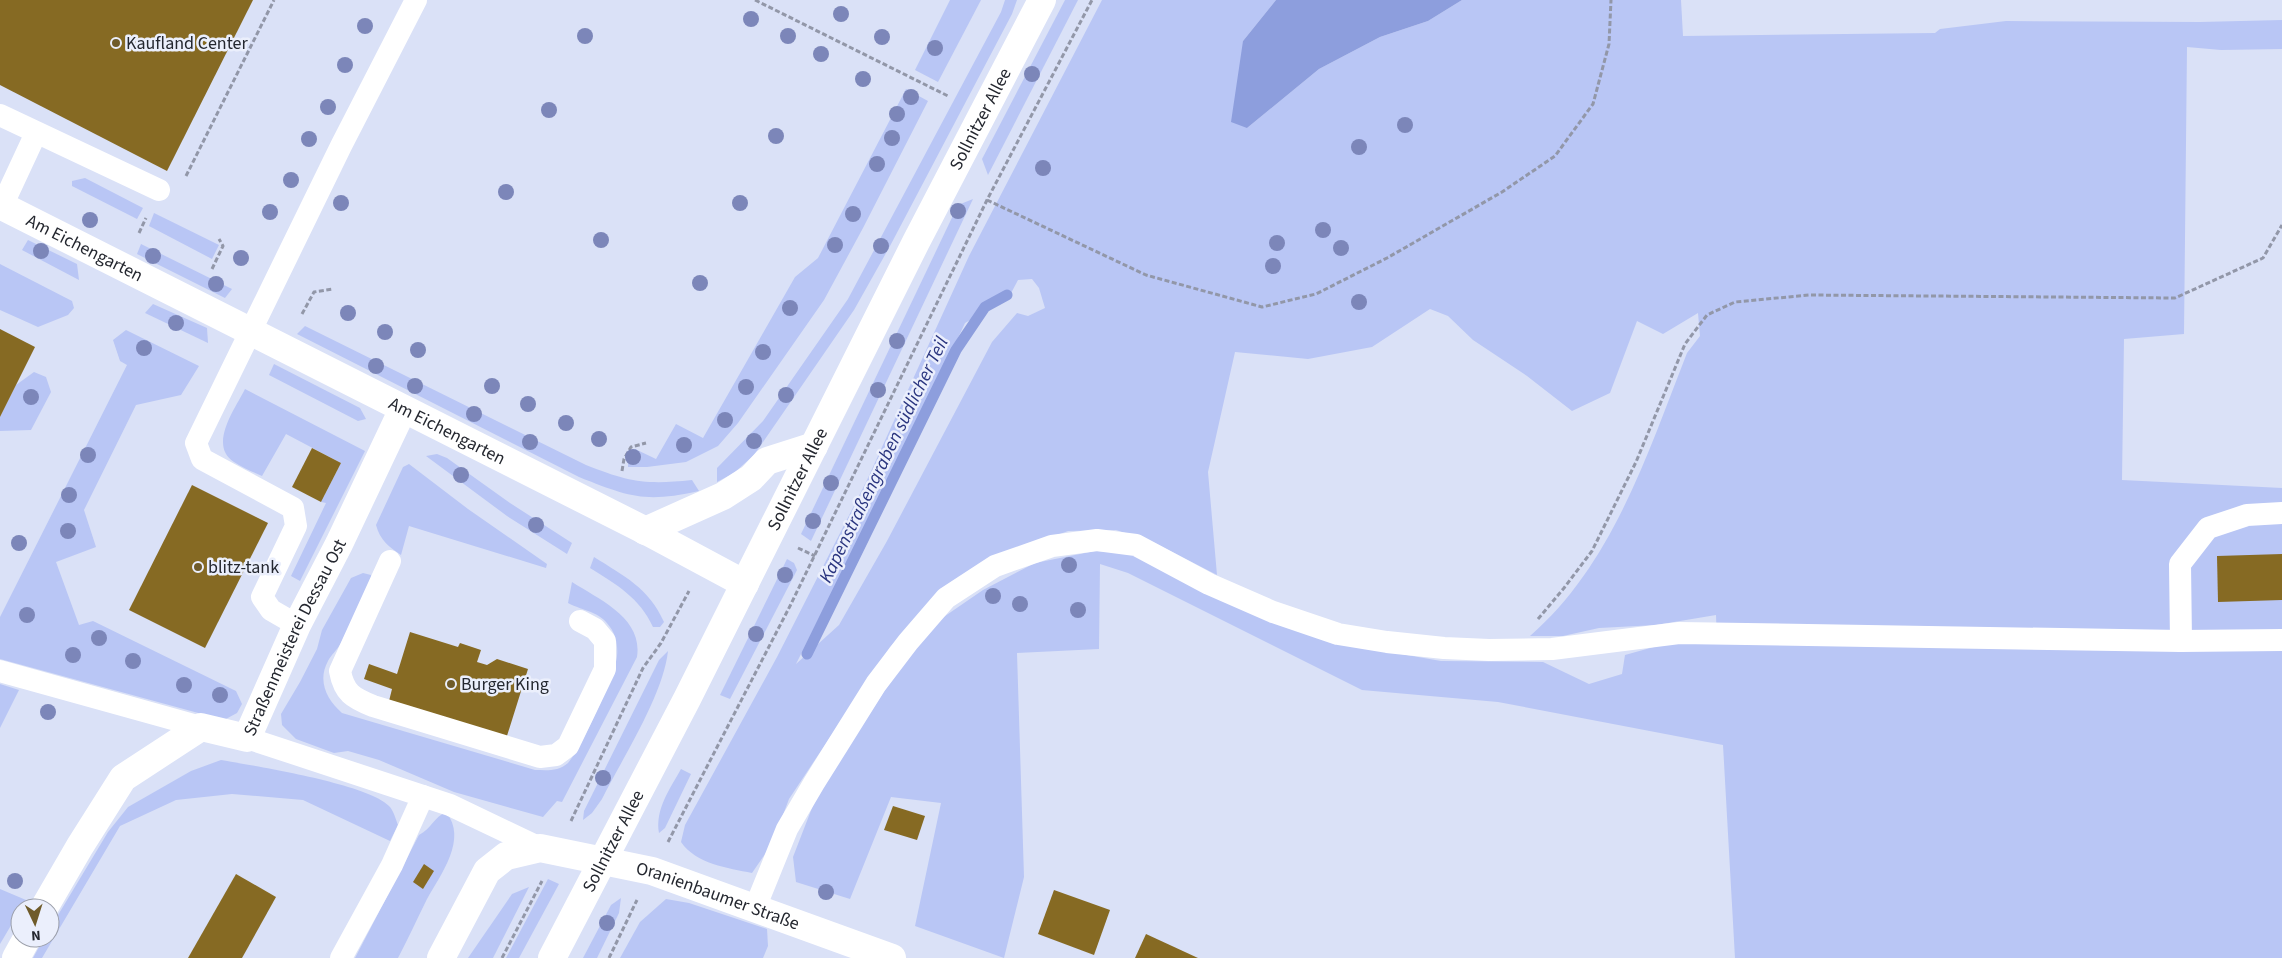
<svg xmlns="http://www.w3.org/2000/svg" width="2282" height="958" viewBox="0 0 2282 958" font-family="'Source Sans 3',sans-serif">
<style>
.green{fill:#b9c6f5;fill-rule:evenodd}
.water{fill:#8d9edd}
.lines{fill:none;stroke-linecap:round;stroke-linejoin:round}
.stream{stroke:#8d9edd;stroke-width:11}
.building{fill:#866a23}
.path{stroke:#9297a8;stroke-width:3;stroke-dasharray:5 2.5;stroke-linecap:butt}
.service{stroke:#fff;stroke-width:22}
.minor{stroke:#fff;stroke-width:28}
.secondary{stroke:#fff;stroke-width:28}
.tree{fill:#7c86b9}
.poi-dot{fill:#6f5b2a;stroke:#ebeffc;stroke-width:2}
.labels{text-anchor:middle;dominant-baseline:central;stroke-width:5;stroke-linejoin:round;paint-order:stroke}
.poi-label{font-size:18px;fill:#24272f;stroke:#ebeffc;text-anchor:start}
.street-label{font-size:18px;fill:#24272f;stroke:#ebeffc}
.water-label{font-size:19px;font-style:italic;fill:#2a357f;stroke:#ebeffc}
</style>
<rect width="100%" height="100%" fill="#dae1f7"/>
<g class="green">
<path d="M 950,0 L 981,0 L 938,82 L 915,70 Z"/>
<path d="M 1005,0 L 1017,0 L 1012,14 L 890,246 L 854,310 L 754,455 L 734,473 L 717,482 L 717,468 L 763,421 L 848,299 L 1001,12 Z"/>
<path d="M 1065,0 L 1078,0 L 988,175 L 982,159 Z"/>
<path d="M 1102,0 L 1276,0 L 1243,41 L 1247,128 L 1319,69 L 1380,37 L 1428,21 L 1462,0 L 1681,0 L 1683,36 L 1935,33 L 1940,29 L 2006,21 L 2200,22 L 2282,20 L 2282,49 L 2221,50 L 2187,47 L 2184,334 L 2124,339 L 2122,480 L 2282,488 L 2282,958 L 1735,958 L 1723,745 L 1498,702 L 1362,690 L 1128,573 L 1100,564 L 1099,649 L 1017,653 L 1024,877 L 1004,958 L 915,926 L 941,803 L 891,797 L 850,899 L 796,882 L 793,857 L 817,795 L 887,687 L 932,625 L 983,590 L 1035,563 L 1095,551 L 1136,554 L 1384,651 L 1441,661 L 1543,662 L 1589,684 L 1622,674 L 1625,655 L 1679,640 L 1717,642 L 1716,615 L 1656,625 L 1599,628 L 1563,636 L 1530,636 C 1613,564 1648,452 1687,353 L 1700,336 L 1698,313 L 1663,334 L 1637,321 L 1610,393 L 1572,411 L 1527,376 L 1473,340 L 1448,316 L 1430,309 L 1372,347 L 1308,359 L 1235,352 L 1208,472 L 1217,575 L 1153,542 L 1116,530 L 1068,531 L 991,560 L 923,610 L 890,647 L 789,799 L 772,844 L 752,873 C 728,868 696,864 681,842 L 685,825 L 777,657 L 867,480 L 969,256 ZM 1032,279 L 1039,288 L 1045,308 L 1028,316 L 1017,313 L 992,342 L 887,541 L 839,625 L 796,664 L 921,416 L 965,323 L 1009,297 L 1018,280 Z"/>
<path d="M 906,89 L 928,101 L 863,228 L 824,300 L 738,423 L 718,446 L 686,462 L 647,467 L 628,467 L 628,460 L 635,449 L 656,459 L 676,424 L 703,438 L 795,277 L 818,258 Z"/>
<path d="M 85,178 L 143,208 L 137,219 L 72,186 L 72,181 Z"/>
<path d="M 973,199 L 811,541 L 801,534 L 958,205 Z"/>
<path d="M 154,213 L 219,245 L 212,259 L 149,226 Z"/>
<path d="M 28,240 L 77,264 L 79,280 L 22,250 Z"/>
<path d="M 141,244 L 232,289 L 225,298 L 137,254 Z"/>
<path d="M 0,264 L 72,301 L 74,308 L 68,315 L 38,327 L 0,310 Z"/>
<path d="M 153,304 L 207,328 L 208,343 L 145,313 Z"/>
<path d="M 305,326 L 586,465 C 629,482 646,485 692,480 L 699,491 C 645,503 629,497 579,477 L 297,334 Z"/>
<path d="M 126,330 L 199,366 L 181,395 L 136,405 L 84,510 L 96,547 L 56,562 L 79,625 L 93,621 L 236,691 L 242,704 L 237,713 L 224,720 L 0,659 L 0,617 L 127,365 L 120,361 L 113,340 Z"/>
<path d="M 274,364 L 360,408 L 366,419 L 358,421 L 269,375 Z"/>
<path d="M 34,372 L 46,377 L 51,392 L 31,430 L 0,431 L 0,417 L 16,385 Z"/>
<path d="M 245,389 L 365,451 L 300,581 L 291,576 L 326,503 L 321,502 L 341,463 L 286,434 L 262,476 C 253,472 243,468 234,462 C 208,445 235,409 245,389 Z"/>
<path d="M 437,454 L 447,458 L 510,503 L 572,543 L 567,554 L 507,516 L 426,456 Z"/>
<path d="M 409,464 L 468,509 L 547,564 L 546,568 L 409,526 L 401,555 C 389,547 380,540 376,525 L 403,467 Z"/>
<path d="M 594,557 C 624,576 649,588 664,622 L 660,627 L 653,627 C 640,598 616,584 590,568 Z"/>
<path d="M 787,559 L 794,563 L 797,570 L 730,699 L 720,695 Z"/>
<path d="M 363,573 L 371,575 L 371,583 C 361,603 351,623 341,643 C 337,650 331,655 328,661 C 317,681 327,700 342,713 L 535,770 C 546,770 558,772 568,763 C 580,751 616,674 617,656 C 618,646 616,635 610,627 C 600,611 583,611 568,603 L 572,582 C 600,600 643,618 637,657 L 562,802 L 557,801 L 543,817 L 454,792 L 379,760 L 348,751 L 334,753 L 296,739 L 282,725 L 281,714 L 300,682 L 317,649 L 322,630 L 351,578 Z"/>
<path d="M 668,651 C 663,696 623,757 602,799 L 592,813 L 583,820 L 584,811 L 659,660 Z"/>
<path d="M 0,684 L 19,690 L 0,728 Z"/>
<path d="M 221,760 C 255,766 370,784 390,807 C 394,812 396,820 398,825 L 390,841 L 303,800 L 232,794 L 176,800 L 120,826 L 42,958 L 33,958 L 44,938 L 50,938 L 52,925 L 108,832 L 128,807 L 191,771 Z"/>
<path d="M 681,769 L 691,774 L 665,828 L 659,833 C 655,809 670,789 681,769 Z"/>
<path d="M 446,812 C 468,839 441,874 427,899 C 417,919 408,939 398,958 L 355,958 L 419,835 C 432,828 434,817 446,812 Z"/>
<path d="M 548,879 L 559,884 L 519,958 L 506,958 Z"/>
<path d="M 529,887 L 493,958 L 468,958 L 512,894 Z"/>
<path d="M 0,889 L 26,900 L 0,944 Z"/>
<path d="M 621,898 L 619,913 L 597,958 L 583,958 L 611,905 Z"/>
<path d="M 666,899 L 689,903 L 767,929 L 768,946 L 763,958 L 620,958 L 640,922 Z"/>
</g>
<path class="water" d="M 1276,0 L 1462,0 L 1428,21 L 1380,37 L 1319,69 L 1247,128 L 1231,122 L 1243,41 Z"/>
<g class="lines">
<path class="stream" d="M 807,654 L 956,350 L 985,307 L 1007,295"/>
</g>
<g class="building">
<path d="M 0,0 L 253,0 L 167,171 L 0,85 Z"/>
<path d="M 0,329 L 35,347 L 0,417 Z"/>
<path d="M 312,448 L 341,463 L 321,502 L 292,487 Z"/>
<path d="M 192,485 L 268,523 L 205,648 L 129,610 Z"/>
<path d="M 2282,554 L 2282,600 L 2218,602 L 2217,556 Z"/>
<path d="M 410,632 L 458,647 L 460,643 L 481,650 L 477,662 L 487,665 L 497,659 L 528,669 L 506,739 L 389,701 L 392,689 L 364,679 L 369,664 L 397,674 Z"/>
<path d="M 893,806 L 925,816 L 917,840 L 884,830 Z"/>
<path d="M 424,864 L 434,871 L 423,889 L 413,882 Z"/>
<path d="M 236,874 L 276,897 L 242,958 L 188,958 Z"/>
<path d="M 1054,890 L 1110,910 L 1094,955 L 1038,934 Z"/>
<path d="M 1146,934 L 1198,958 L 1135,958 Z"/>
</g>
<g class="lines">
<g class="path">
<path d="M 755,0 L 948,96"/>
<path d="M 186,176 L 274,0"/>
<path d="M 987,200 L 1146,275 L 1262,307 L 1316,294 L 1387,258 L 1502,192 L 1555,156 L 1593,104 L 1609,44 L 1611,0"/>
<path d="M 139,233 L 146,218"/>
<path d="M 212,269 L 223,246 L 219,239"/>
<path d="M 302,314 L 314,292 L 333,289"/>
<path d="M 622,471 L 624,459 L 631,447 L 646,443"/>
<path d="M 798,548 L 815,556"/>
<path d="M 1538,619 L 1564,588 L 1592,551 L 1636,462 L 1685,344 L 1707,315 L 1735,302 L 1809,295 L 2175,298 L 2263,258 L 2282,225"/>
<path d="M 571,821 L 643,668 L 661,643 L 689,591"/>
<path d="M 668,842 L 790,606 L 987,200 L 1092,0"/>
<path d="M 502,958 L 542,881"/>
<path d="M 609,958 L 637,900"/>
</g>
<g class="service">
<path d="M 0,115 L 159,190"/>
<path d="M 2,206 L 36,133"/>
<path d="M 390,561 L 340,671 C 344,693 353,698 373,706 L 540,757 L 556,755 L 568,746 L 605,669 L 605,641 L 595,629 L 580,621"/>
<path d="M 297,625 L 271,610 L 262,597 L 296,526 L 293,508 L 202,459 L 196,443 L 341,146 L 416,0"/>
<path d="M 2181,641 L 2180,564 L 2208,528 L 2247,515 L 2282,513"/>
<path d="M 0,671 L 201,727"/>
<path d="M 247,738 L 450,805 L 540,848"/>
<path d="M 755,908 L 787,829 L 814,783 L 876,684 L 908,642 L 946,598 L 995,566 L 1052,546 L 1097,540 L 1136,545 L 1209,584 L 1273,612 L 1338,634 L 1387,642 L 1444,648 L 1489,650 L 1552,649 L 1679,633 L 2181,641 L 2282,640"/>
<path d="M 341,958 L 392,865 L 423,796"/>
</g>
<g class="minor">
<path id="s1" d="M 0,205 L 650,533 L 745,584"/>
<path d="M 645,531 L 723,496 L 751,478 L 767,461 L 814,446"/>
<path id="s2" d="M 44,908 L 80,846 L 123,778 L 201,727 L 247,738 L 297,625 L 339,544 L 403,409"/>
<path d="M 16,958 L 27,938"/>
<path id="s3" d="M 441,958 L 487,871 L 506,856 L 540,848 L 652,871 L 892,958"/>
</g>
<path class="secondary" id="s4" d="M 552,958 L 687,699 L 916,242 L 1042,0"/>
</g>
<g class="tree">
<circle cx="841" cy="14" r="8"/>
<circle cx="751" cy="19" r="8"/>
<circle cx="365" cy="26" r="8"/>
<circle cx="585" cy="36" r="8"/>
<circle cx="788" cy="36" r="8"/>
<circle cx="882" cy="37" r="8"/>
<circle cx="935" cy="48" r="8"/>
<circle cx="821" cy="54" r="8"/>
<circle cx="345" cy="65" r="8"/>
<circle cx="1032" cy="74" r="8"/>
<circle cx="863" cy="79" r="8"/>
<circle cx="911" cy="97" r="8"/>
<circle cx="328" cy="107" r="8"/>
<circle cx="549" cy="110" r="8"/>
<circle cx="897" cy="114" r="8"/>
<circle cx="1405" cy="125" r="8"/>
<circle cx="776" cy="136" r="8"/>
<circle cx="892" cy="138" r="8"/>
<circle cx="309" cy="139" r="8"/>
<circle cx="1359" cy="147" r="8"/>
<circle cx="877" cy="164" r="8"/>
<circle cx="1043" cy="168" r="8"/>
<circle cx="291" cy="180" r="8"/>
<circle cx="506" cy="192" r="8"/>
<circle cx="341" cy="203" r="8"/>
<circle cx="740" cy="203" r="8"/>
<circle cx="958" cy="211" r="8"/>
<circle cx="270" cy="212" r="8"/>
<circle cx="853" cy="214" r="8"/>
<circle cx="90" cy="220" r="8"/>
<circle cx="1323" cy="230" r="8"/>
<circle cx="601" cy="240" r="8"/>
<circle cx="1277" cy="243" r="8"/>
<circle cx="835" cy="245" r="8"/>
<circle cx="881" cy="246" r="8"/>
<circle cx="1341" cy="248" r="8"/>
<circle cx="41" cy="251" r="8"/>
<circle cx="153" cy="256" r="8"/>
<circle cx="241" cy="258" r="8"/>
<circle cx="1273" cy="266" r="8"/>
<circle cx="700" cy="283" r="8"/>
<circle cx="216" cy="284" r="8"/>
<circle cx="1359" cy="302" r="8"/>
<circle cx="790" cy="308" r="8"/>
<circle cx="348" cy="313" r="8"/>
<circle cx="176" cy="323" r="8"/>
<circle cx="385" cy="332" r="8"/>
<circle cx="897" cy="341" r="8"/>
<circle cx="144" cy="348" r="8"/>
<circle cx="418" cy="350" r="8"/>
<circle cx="763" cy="352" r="8"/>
<circle cx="376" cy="366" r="8"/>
<circle cx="415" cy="386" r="8"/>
<circle cx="492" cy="386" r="8"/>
<circle cx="746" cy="387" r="8"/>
<circle cx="878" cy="390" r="8"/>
<circle cx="786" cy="395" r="8"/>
<circle cx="31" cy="397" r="8"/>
<circle cx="528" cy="404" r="8"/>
<circle cx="474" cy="414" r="8"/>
<circle cx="725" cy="420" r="8"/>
<circle cx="566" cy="423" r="8"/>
<circle cx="599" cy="439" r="8"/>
<circle cx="754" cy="441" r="8"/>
<circle cx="530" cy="442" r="8"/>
<circle cx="684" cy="445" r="8"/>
<circle cx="88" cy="455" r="8"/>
<circle cx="633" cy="457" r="8"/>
<circle cx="461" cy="475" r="8"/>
<circle cx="831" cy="483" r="8"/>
<circle cx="69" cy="495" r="8"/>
<circle cx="813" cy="521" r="8"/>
<circle cx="536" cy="525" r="8"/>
<circle cx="68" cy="531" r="8"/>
<circle cx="19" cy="543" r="8"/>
<circle cx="1069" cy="565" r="8"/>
<circle cx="785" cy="575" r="8"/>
<circle cx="993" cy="596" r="8"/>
<circle cx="1020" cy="604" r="8"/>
<circle cx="1078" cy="610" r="8"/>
<circle cx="27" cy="615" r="8"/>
<circle cx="756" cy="634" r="8"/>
<circle cx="99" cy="638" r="8"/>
<circle cx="73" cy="655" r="8"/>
<circle cx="133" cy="661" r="8"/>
<circle cx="184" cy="685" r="8"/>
<circle cx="220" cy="695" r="8"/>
<circle cx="48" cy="712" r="8"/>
<circle cx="603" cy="778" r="8"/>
<circle cx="15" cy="881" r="8"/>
<circle cx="826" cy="892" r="8"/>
<circle cx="607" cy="923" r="8"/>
</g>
<g class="poi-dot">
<circle cx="116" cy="43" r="5"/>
<circle cx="198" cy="567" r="5"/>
<circle cx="451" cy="684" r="5"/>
</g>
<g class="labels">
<g class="poi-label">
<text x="126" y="43">Kaufland Center</text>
<text x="208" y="567">blitz-tank</text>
<text x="461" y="684">Burger King</text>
</g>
<g class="street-label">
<text stroke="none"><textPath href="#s4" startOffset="942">Sollnitzer Allee</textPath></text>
<text stroke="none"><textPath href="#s1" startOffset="95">Am Eichengarten</textPath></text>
<text stroke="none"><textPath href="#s1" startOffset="501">Am Eichengarten</textPath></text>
<text stroke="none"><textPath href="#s4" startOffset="538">Sollnitzer Allee</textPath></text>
<text stroke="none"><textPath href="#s2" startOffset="404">Straßenmeisterei Dessau Ost</textPath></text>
<text stroke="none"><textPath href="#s4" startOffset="132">Sollnitzer Allee</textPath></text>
<text stroke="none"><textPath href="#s3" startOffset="342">Oranienbaumer Straße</textPath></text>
</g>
<g class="water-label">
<text transform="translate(884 460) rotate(-64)">Kapenstraßengraben südlicher Teil</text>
</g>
</g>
<g transform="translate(35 923) rotate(176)"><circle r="24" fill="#ebeffc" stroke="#9b9faa"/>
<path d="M0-4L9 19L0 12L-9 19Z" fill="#6f5b2a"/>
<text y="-8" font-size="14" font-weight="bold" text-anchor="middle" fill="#24272f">N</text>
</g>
</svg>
